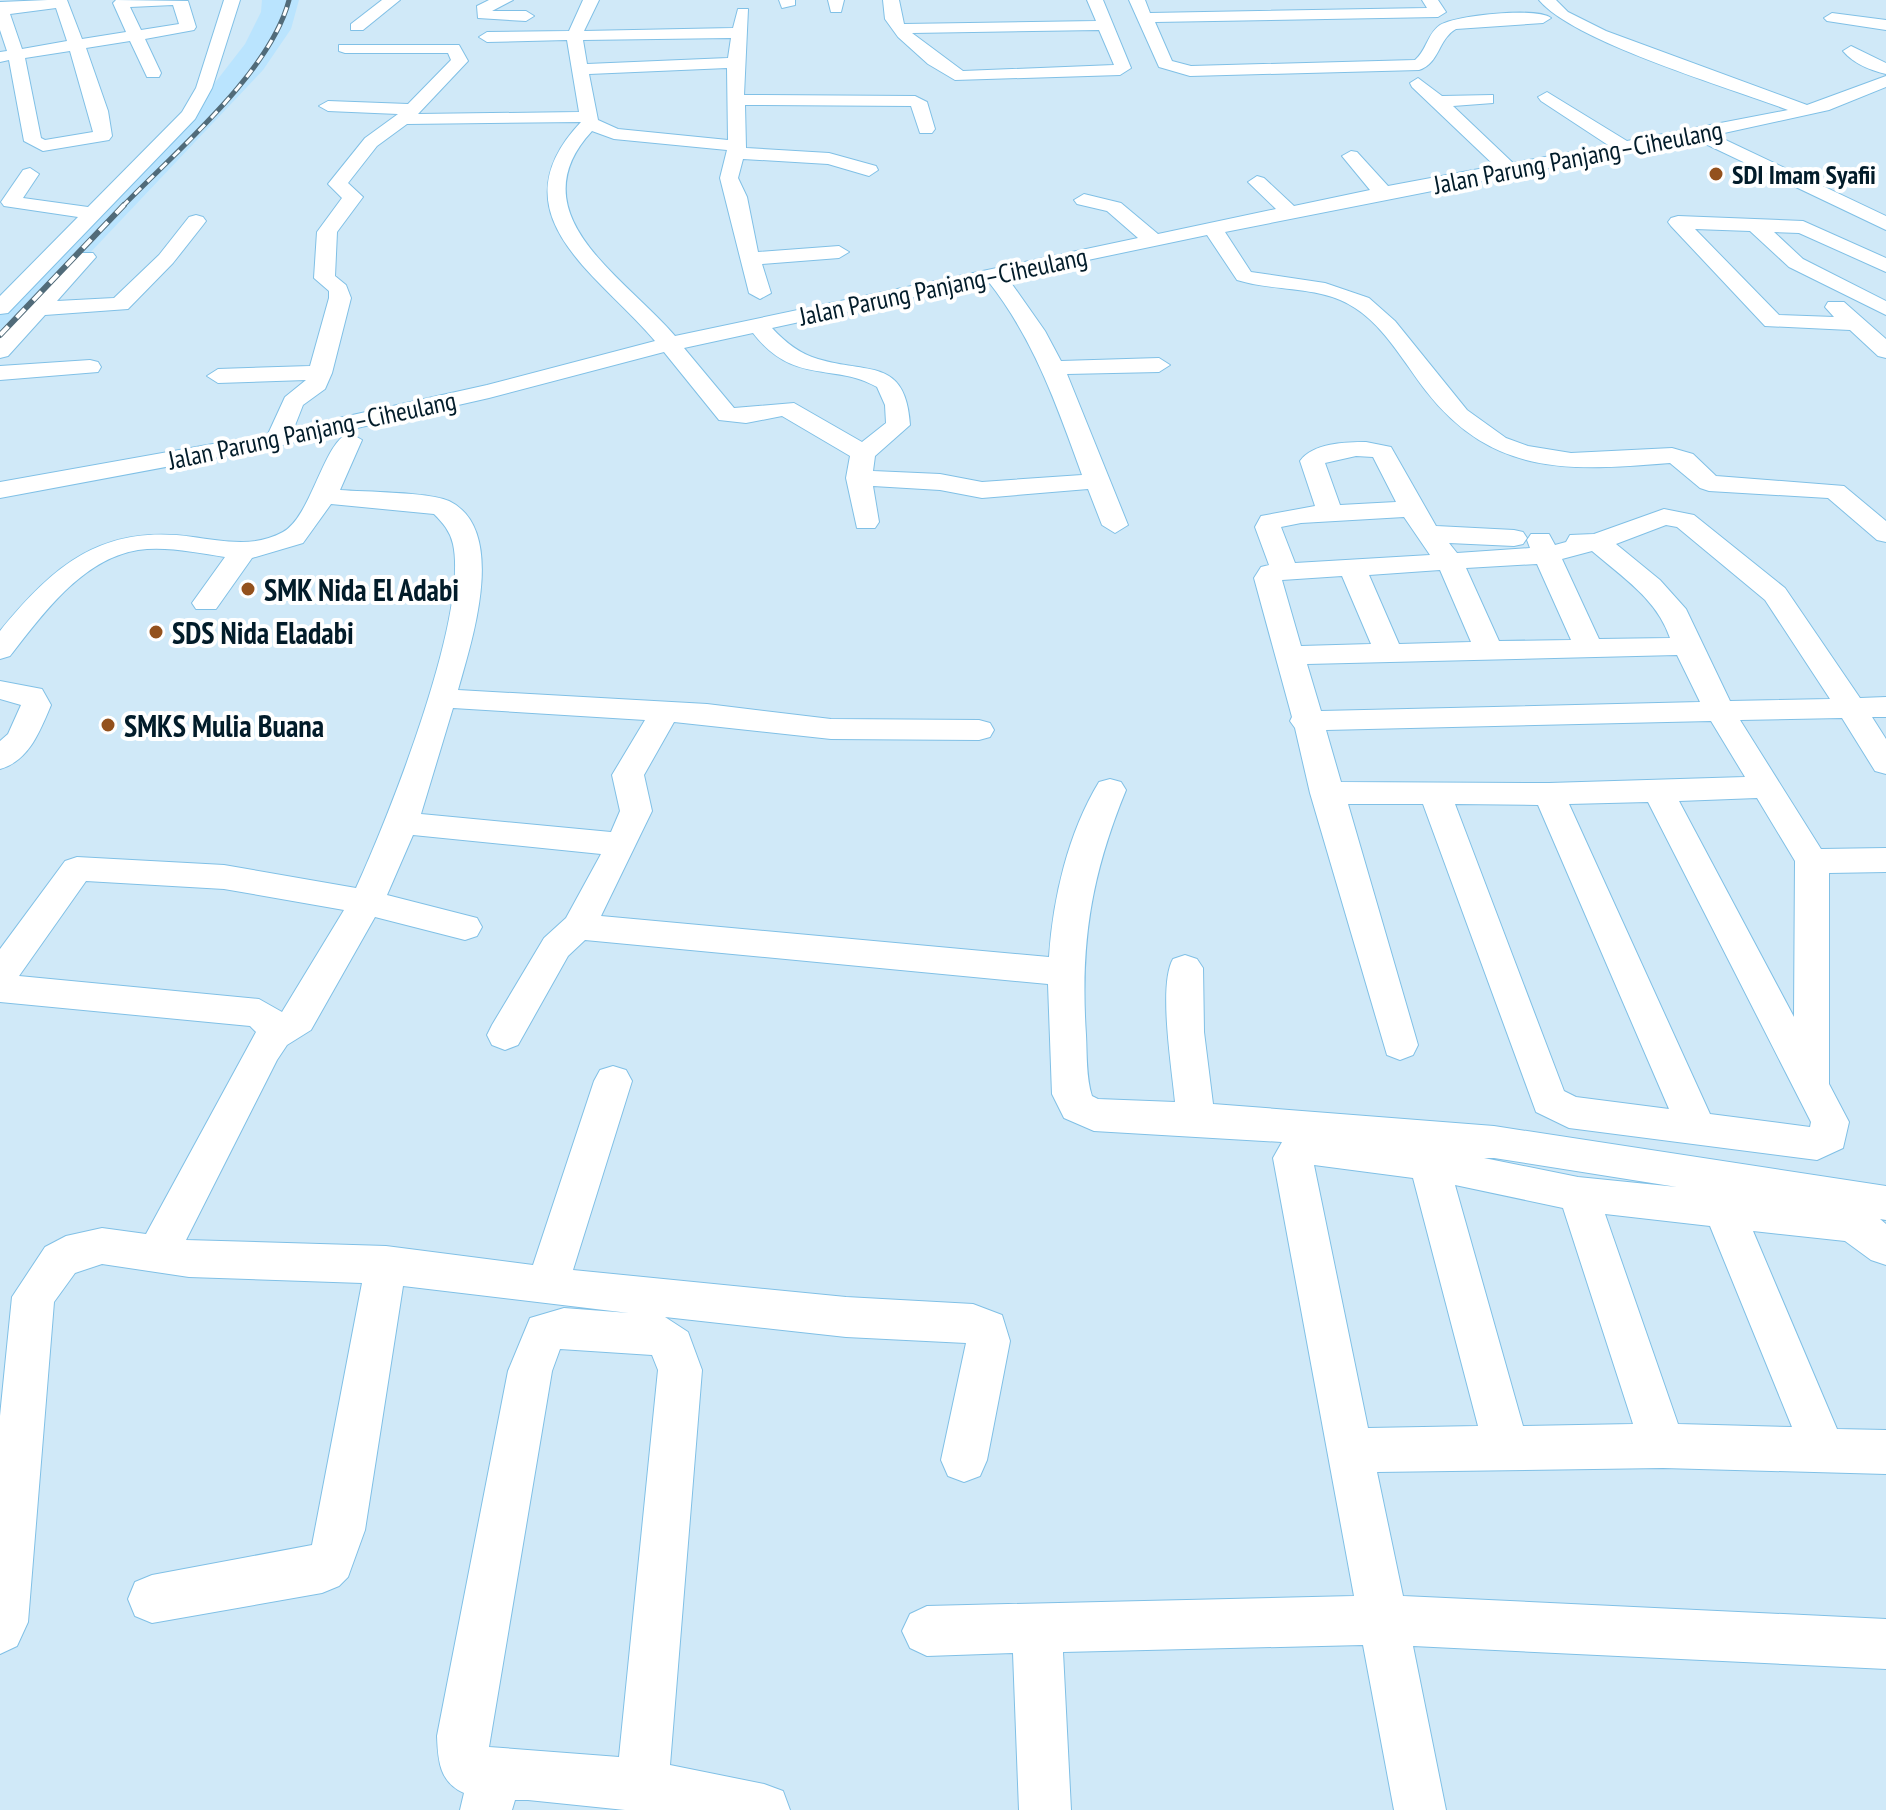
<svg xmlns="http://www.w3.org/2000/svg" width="1886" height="1810" viewBox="0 0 1886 1810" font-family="'PT Sans Narrow',sans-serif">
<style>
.built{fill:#bae4fe}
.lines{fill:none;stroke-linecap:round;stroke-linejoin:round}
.minor-casing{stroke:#80c0e6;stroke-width:2}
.minor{fill:#fff;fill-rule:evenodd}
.rail-far1-casing{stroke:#516b79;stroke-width:5}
.rail-casing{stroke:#516b79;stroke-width:6}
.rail-far1{stroke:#fff;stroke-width:3;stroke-dasharray:9;stroke-linecap:butt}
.rail{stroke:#fff;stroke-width:4;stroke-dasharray:12;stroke-linecap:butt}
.poi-dot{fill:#93511d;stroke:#fff;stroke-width:3}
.labels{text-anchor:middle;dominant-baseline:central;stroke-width:8;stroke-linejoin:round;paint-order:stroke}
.far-street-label{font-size:26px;fill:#021c2a;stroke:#fff}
.far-poi-label{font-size:26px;font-weight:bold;fill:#021c2a;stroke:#fff;text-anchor:start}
.poi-label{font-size:30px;font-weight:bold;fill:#021c2a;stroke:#fff;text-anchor:start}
</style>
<rect width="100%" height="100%" fill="#d0e9f8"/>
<path class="built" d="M 262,0 L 299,0 L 291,29 L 263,70 L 0,348 L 0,304 L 214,84 L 245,44 L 261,12 Z"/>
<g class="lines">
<defs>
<g id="minor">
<path d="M 48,0 L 67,0 L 82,39 L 126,32 L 113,3 L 116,0 L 188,1 L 196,27 L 194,30 L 145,39 L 161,73 L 159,77 L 147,77 L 130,41 L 86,48 L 108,111 L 112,136 L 109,140 L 43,151 L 24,141 L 9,60 L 0,62 L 0,52 L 7,51 L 0,30 L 0,2 ZM 173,5 L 179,24 L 141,30 L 130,7 ZM 56,8 L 67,41 L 22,49 L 10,14 ZM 70,51 L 93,132 L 45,140 L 41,138 L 25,58 Z"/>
<path d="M 224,0 L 240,0 L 212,88 L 195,119 L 8,313 L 0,314 L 0,296 L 78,217 L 4,206 L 1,202 L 23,170 L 30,168 L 39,174 L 23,198 L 88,207 L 182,112 L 196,88 Z"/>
<path d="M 382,0 L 400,0 L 363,30 L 351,30 L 351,24 Z"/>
<path d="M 489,0 L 513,0 L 492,11 L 526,11 L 534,16 L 526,21 L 478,18 L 477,6 Z"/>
<path d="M 583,0 L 599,0 L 584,31 L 733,28 L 738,9 L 748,9 L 744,95 L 915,96 L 927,102 L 935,129 L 932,133 L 920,133 L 911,106 L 745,105 L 746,148 L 829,153 L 876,166 L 878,170 L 869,176 L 828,164 L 743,159 L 738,178 L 747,197 L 758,252 L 839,246 L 849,252 L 839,258 L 762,264 L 771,293 L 760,299 L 749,293 L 720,178 L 727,150 L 614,139 L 592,131 C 515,214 626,278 675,336 L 1138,238 L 1107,211 L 1077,204 L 1074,200 L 1084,194 L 1121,203 L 1158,234 L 1276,209 L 1248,182 L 1257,176 L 1264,178 L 1294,206 L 1370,190 L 1342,156 L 1351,151 L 1357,152 L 1388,186 L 1495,166 L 1412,87 L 1410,83 L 1418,78 L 1442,96 L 1493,95 L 1493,103 L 1453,106 L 1513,163 L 1608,145 L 1541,101 L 1538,97 L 1547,92 L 1627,141 L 1788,110 C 1730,88 1574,42 1539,0 L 1556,0 L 1568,12 L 1606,31 L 1807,105 L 1886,76 L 1886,87 L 1829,110 L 1715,135 L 1886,216 L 1886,230 L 1695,139 L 1225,232 L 1251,272 L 1325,283 L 1369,298 L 1395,321 L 1467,410 L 1506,438 L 1528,446 L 1571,453 L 1672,448 L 1693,454 L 1716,476 L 1844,486 L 1886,521 L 1886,542 L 1877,540 L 1828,498 L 1709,491 L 1700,488 L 1670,463 C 1571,471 1493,477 1426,391 C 1405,364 1385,327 1355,308 C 1322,285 1274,292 1237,280 L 1207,235 L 1007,277 L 1045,331 L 1061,361 L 1159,358 L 1170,365 L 1159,372 L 1067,374 L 1128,525 L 1115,533 L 1102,525 L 1088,489 L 982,498 L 940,490 L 873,486 L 879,522 L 875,528 L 857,528 L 846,478 L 850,456 L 782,416 L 746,423 L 719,420 L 664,352 L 489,398 L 278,446 L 0,498 L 0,482 L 268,434 L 285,397 L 306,380 L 218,383 L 207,376 L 218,369 L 310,366 L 329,298 L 329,291 L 314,278 L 317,232 L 342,198 L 328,184 L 365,138 L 398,114 L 328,111 L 319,106 L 328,101 L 408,104 L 451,60 L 448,53 L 345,53 L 339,51 L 339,45 L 459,45 L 468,61 L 418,114 L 579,112 L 567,40 L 487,42 L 479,37 L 487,32 L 569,31 ZM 731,38 L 728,58 L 587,64 L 583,40 ZM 727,68 L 728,140 L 618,129 L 598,120 L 589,74 ZM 581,122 C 493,215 600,275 655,341 L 487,385 L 294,428 L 303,405 L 325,389 L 332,373 L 351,298 L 346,285 L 335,276 L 337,232 L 363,197 L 348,183 L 377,146 L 407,124 ZM 988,281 C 1034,339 1057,406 1082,475 L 982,482 L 940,474 L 873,471 L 875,456 L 910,425 C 906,357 867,374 818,359 C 800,354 785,342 772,328 ZM 753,333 C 794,386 833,362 877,387 L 885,405 L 886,423 L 862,442 L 794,403 L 734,408 L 684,348 Z"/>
<path d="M 779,0 L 795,0 L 795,5 L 782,8 Z"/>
<path d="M 828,0 L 844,0 L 841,12 L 831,12 Z"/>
<path d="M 883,0 L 899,0 L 904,24 L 1096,21 L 1087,0 L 1103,0 L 1131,68 L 1120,75 L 955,80 L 928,64 L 898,37 L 885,19 ZM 1099,30 L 1114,65 L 963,71 L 912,33 Z"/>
<path d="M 1129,0 L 1145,0 L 1150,13 L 1427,8 L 1422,0 L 1438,0 L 1446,12 L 1438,17 L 1155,22 L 1172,61 L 1191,66 L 1415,60 C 1427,50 1427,34 1440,25 C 1456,15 1537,7 1551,18 L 1543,23 L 1456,29 C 1438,39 1440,63 1419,70 L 1190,76 L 1159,67 Z"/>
<path d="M 1832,13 L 1886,20 L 1886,30 L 1827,21 L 1824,18 Z"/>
<path d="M 1851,46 L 1886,63 L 1886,74 C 1870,70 1854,64 1843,51 Z"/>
<path d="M 196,215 L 203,217 L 206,221 L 203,225 L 173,263 L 128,309 L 45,315 L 8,356 L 0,358 L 0,338 L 79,253 L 93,253 L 96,257 L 57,301 L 114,298 L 159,255 L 189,217 Z"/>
<path d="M 1678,216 L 1803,221 L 1886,258 L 1886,272 L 1799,233 L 1774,232 L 1803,259 L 1886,301 L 1886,315 L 1789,267 L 1750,231 L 1695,229 L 1779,315 L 1834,317 L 1825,307 L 1828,302 L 1844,302 L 1886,339 L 1886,358 L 1878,356 L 1850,330 L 1765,326 L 1671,226 L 1668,222 L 1671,218 Z"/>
<path d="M 90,360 L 98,362 L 101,367 L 98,372 L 0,380 L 0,366 Z"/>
<path d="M 350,433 L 362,440 L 340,490 C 364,492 430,492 449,501 C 509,530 471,643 458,690 L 707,704 L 831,719 L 979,720 L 990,723 L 994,730 L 990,737 L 979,740 L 831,739 L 674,722 L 644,775 L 652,811 L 601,916 L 1049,957 C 1053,898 1068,833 1099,782 L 1110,779 L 1121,782 L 1126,790 C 1091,875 1080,944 1086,1035 C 1087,1054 1086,1078 1092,1096 L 1098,1099 L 1175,1102 C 1172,1069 1158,985 1173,959 L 1185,955 L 1197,959 L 1203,968 L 1204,1032 L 1213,1104 L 1494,1126 L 1886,1186 L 1886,1220 L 1880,1219 L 1886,1224 L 1886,1265 L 1871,1260 L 1845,1241 L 1753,1231 L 1837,1429 L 1886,1430 L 1886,1474 L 1663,1468 L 1377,1472 L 1403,1596 L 1886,1619 L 1886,1669 L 1413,1646 L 1446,1810 L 1394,1810 L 1363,1645 L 1063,1652 L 1071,1810 L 1019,1810 L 1013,1653 L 927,1656 L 910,1648 L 902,1631 L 910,1614 L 927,1606 L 1354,1596 L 1273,1158 L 1282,1142 L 1094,1131 L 1064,1118 L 1052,1094 L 1048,984 L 585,940 L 568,956 L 518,1045 L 505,1050 L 492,1045 L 487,1035 L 492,1025 L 544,938 L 566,918 L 601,854 L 413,835 L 387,895 L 477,918 L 482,927 L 477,936 L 465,940 L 375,917 L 311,1030 L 287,1045 L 277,1060 L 186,1240 L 386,1246 L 533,1265 L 594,1081 L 600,1070 L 613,1066 L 626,1070 L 632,1081 L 573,1270 L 846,1297 L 973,1304 L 1002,1315 L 1010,1341 L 987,1460 L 980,1476 L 964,1482 L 948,1476 L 941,1460 L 966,1343 L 846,1337 L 665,1317 L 688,1332 L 702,1370 L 670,1765 L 764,1784 L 783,1791 L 790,1810 L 625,1810 L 528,1800 L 515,1800 L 512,1810 L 460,1810 L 464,1793 C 439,1782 438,1760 437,1736 L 508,1371 L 530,1318 L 564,1308 L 629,1313 L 403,1286 L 365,1530 L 348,1577 L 339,1586 L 322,1593 L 152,1623 L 135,1616 L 128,1599 L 135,1582 L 152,1575 L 312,1545 L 362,1283 L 189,1277 L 102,1264 L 75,1273 L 54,1302 L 28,1622 L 17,1646 L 0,1654 L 0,1416 L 12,1297 L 45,1247 L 66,1236 L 102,1228 L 146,1234 L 256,1032 L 250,1026 L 0,1002 L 0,949 L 65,861 L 77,857 L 224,865 L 356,888 C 388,818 469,616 453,544 C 450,531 443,523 434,514 L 331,504 L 303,543 L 252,558 L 216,609 L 196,609 L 192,603 L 225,557 C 197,553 167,546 138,550 C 82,559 42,615 10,656 L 0,659 L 0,631 C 54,565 102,524 193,537 C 223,541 254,548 283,532 C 312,516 324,439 350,433 ZM 453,708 L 645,720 L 612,775 L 620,811 L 611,832 L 421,814 ZM 86,881 L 224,889 L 344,910 L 282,1012 L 259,999 L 19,976 ZM 1484,1158 L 1494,1158 L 1677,1187 L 1578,1177 ZM 1314,1165 L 1413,1178 L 1478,1426 L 1368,1428 ZM 1455,1185 L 1563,1208 L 1633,1424 L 1523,1426 ZM 1605,1214 L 1710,1226 L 1792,1427 L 1678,1424 ZM 560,1349 L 652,1355 L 658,1370 L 619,1757 L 489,1747 L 552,1371 Z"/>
<path d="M 1366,442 L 1391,447 L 1436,526 L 1514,530 L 1523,532 L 1527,538 L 1523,544 L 1514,546 L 1449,543 L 1457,553 L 1530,548 L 1527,540 L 1531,534 L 1549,534 L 1555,545 L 1566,542 L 1570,535 L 1594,534 L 1664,509 L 1694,515 L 1785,588 L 1860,698 L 1886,697 L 1886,717 L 1872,717 L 1886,739 L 1886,774 L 1875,771 L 1842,718 L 1740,720 L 1821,849 L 1886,848 L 1886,872 L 1829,873 L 1829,1084 L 1849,1122 L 1843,1148 L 1817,1160 L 1569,1128 L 1536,1112 L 1423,804 L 1348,804 L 1418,1045 L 1413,1055 L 1400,1060 L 1387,1055 L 1310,793 L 1295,728 L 1290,721 L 1292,717 L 1254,578 L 1261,567 L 1269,565 L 1255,527 L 1261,516 L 1315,506 L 1300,461 C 1313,443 1345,442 1366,442 ZM 1356,456 L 1373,457 L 1396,502 L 1340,505 L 1325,463 ZM 1404,517 L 1430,555 L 1295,563 L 1281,527 L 1301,523 ZM 1666,525 L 1677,527 L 1765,600 L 1830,699 L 1730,701 L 1686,609 L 1660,580 L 1616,544 ZM 1592,551 C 1622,577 1657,599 1670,638 L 1599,639 L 1562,559 ZM 1537,564 L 1571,640 L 1499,641 L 1466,568 ZM 1440,570 L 1471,642 L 1399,644 L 1369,575 ZM 1342,576 L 1371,644 L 1301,646 L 1282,580 ZM 1677,655 L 1700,702 L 1321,711 L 1307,664 ZM 1711,721 L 1745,777 L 1549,783 L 1341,782 L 1326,730 ZM 1757,798 L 1795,861 L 1794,1017 L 1679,801 ZM 1648,802 L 1811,1122 L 1810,1127 L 1710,1114 L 1569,804 ZM 1455,804 L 1538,805 L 1669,1109 L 1576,1097 L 1564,1091 Z"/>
<path d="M 0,681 L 42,689 L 51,705 C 40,731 29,761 0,769 L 0,741 L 8,734 L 21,705 L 0,699 Z"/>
</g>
</defs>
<use href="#minor" class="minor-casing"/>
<use href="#minor" class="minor"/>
<defs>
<path id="rail-far1" d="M 122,207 C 175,152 270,73 289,0"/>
<path id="rail" d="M 0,335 L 124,205"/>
</defs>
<use href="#rail-far1" class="rail-far1-casing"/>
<use href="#rail" class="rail-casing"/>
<use href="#rail-far1" class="rail-far1"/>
<use href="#rail" class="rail"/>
</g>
<g class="poi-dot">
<circle cx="1716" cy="174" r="8"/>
<circle cx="248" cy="589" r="8"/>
<circle cx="156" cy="632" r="8"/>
<circle cx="108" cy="725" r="8"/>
</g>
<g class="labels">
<g class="far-street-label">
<text transform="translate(1578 157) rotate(-11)">Jalan Parung Panjang–Ciheulang</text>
<text transform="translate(943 286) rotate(-12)">Jalan Parung Panjang–Ciheulang</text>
<text transform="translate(312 430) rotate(-12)">Jalan Parung Panjang–Ciheulang</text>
</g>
<g class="far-poi-label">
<text x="1732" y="174">SDI Imam Syafii</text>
</g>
<g class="poi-label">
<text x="264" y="589">SMK Nida El Adabi</text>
<text x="172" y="632">SDS Nida Eladabi</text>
<text x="124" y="725">SMKS Mulia Buana</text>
</g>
</g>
</svg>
